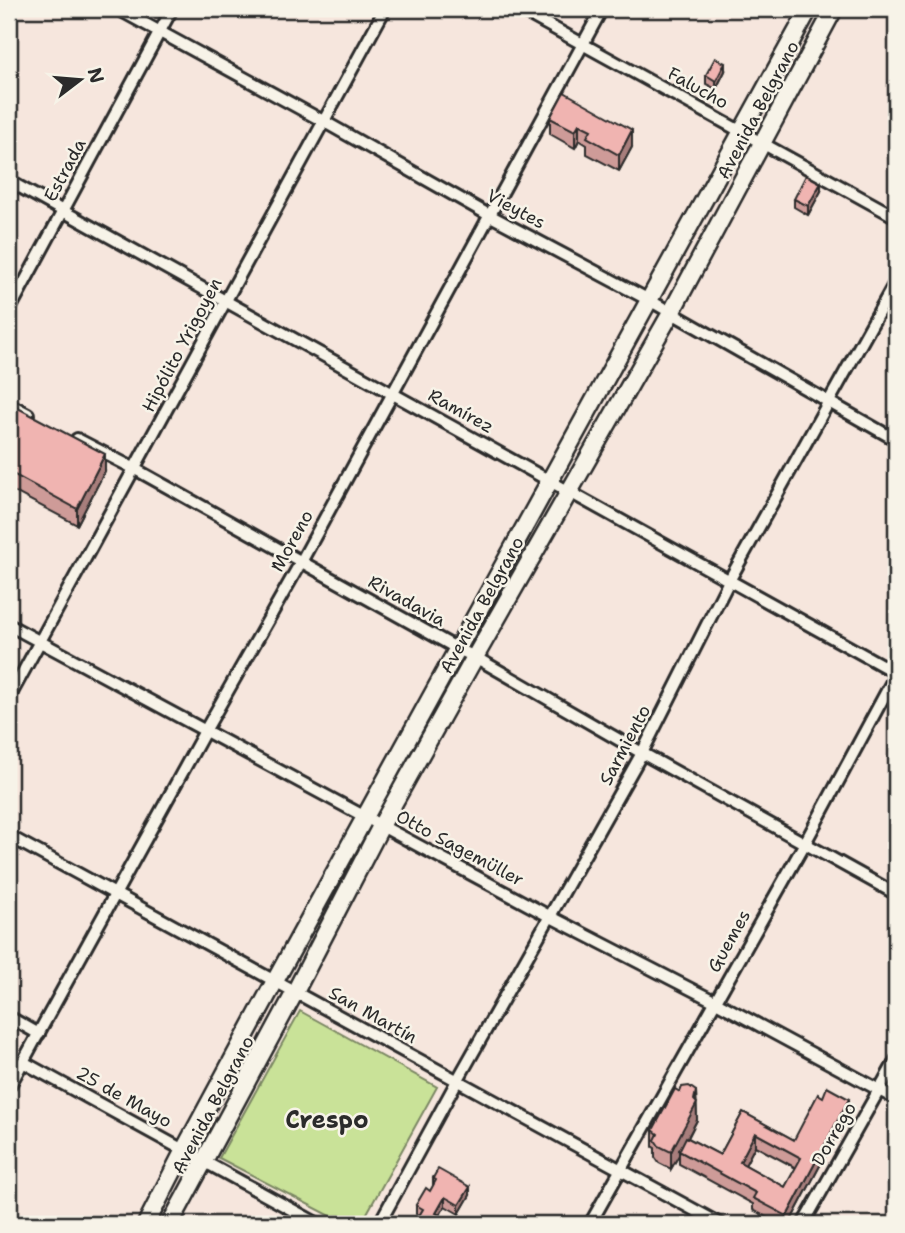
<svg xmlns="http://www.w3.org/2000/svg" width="905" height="1233" viewBox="0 0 905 1233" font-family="'Shantell Sans',sans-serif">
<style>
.green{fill:#c9e298;stroke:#7a8662;stroke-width:2}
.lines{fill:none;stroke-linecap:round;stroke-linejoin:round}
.street-casing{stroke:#2b2b2b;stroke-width:16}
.secondary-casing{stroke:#2b2b2b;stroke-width:21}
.street{stroke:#f7f3e8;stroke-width:10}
.secondary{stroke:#f7f3e8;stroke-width:16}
.wall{fill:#ce9b98;stroke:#2b2b2b;stroke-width:2;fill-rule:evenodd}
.shaded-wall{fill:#a87e7c;stroke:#2b2b2b;stroke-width:2}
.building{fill:#f0b4b1;stroke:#2b2b2b;stroke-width:2;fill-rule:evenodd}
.labels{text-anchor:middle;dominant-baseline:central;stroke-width:5;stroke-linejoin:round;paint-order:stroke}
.street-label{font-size:18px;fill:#2b2b2b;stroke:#f7f3e8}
.district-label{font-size:24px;font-weight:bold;fill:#2b2b2b;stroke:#f7f3e8}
</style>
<rect width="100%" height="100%" fill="#f6e6dd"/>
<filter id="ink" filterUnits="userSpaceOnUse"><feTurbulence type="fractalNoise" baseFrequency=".0143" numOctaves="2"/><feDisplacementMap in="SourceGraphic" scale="14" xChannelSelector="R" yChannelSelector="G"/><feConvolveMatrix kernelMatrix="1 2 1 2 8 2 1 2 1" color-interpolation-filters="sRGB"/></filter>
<g filter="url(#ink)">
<path class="green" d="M 300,1011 L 437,1087 L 361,1224 L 346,1224 L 219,1158 Z"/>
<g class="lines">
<defs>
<g id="street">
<path d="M 118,9 L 323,121 L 489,215 L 649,300 L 896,440"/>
<path d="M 519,9 L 896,217"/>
<path d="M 9,181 L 896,673"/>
<path d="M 9,311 L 172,9"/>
<path d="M 9,404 L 28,414"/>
<path d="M 77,439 L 135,469 L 458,649 L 475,657 L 642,753 L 896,894"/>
<path d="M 9,625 L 549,916 L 716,1002 L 896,1099"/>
<path d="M 9,698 L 385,9"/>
<path d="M 9,836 L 720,1224"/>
<path d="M 9,1017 L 39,1034"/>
<path d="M 23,1062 L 318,1224"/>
<path d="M 9,1087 L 205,731 L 301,562 L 602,9"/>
<path d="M 379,1224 L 457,1081 L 642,753 L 730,579 L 896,281"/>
<path d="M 590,1224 L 805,843 L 896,674"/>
<path d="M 803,1224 L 896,1060"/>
</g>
<g id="secondary">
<path d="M 146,1224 L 184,1150 L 275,981 L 809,9"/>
<path d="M 170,1224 L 295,992 L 381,826 L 475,657 L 671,313 L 834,9"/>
</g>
</defs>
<use href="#street" class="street-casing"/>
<use href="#secondary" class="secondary-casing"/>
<use href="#street" class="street"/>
<use href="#secondary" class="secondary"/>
</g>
<g class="wall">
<path d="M 725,71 L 716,89 L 706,84 L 706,75 Z"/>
<path d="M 564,92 L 632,147 L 619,171 L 587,154 L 587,145 L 579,140 L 575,148 L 550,134 L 550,118 Z"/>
<path d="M 821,191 L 808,215 L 794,207 L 794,199 Z"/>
<path d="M 9,421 L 105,471 L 77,525 L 9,489 Z"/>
<path d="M 696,1091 L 697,1120 L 688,1138 L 720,1155 L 743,1112 L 794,1140 L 849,1111 L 789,1224 L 779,1224 L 753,1210 L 753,1204 L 679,1164 L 679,1155 L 671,1169 L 659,1163 L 655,1157 L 655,1148 L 653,1147 L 653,1130 L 680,1092 ZM 755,1146 L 796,1168 L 785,1187 L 745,1165 Z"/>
<path d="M 433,1178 L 470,1195 L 459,1214 L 445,1206 L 440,1215 L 419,1215 L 416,1214 L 416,1205 L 430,1191 L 433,1187 Z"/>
</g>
<g class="shaded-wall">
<path d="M 725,63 L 725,71 L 716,89 L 716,81 Z"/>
<path d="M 579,124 L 579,140 L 575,148 L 575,131 Z"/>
<path d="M 632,130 L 632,147 L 619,171 L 619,155 Z"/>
<path d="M 821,183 L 821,191 L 808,215 L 808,206 Z"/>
<path d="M 105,454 L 105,471 L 77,525 L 77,509 Z"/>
<path d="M 696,1091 L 697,1120 L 680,1152 L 679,1151 L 679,1155 L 671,1169 L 671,1152 L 694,1100 Z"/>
<path d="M 849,1099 L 849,1111 L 789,1224 L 787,1224 L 787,1216 Z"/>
<path d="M 755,1133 L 755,1146 L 740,1175 L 740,1162 Z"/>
<path d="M 470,1187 L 470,1195 L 459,1214 L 459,1205 Z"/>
<path d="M 445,1197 L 445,1206 L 436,1221 L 436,1213 Z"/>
</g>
<g class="building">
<path d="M 715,58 L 725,63 L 716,81 L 706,75 Z"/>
<path d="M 564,92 L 632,130 L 619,155 L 587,137 L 591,130 L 579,124 L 575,131 L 550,118 Z"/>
<path d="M 806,175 L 821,183 L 808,206 L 794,199 Z"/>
<path d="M 16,407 L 105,454 L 77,509 L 9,472 L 9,421 Z"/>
<path d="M 689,1086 L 696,1091 L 694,1100 L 697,1103 L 671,1152 L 659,1146 L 655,1140 L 658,1134 L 653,1130 L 675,1089 L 680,1092 L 682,1087 Z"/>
<path d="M 827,1087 L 849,1099 L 787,1216 L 753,1198 L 756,1193 L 679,1151 L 686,1137 L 720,1155 L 743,1112 L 794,1140 L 818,1094 L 823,1097 ZM 755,1133 L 801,1158 L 785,1187 L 740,1162 Z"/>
<path d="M 438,1169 L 470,1187 L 459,1205 L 445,1197 L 436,1213 L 456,1224 L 414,1224 L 423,1209 L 416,1205 L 426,1188 L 430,1191 L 436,1180 L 433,1178 Z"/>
</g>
</g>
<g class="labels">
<g class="street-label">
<text transform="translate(698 88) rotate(29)">Falucho</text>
<text transform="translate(758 110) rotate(-62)">Avenida Belgrano</text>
<text transform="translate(65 170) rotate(-62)">Estrada</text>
<text transform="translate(516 209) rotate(28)">Vieytes</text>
<text transform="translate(182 345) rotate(-62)">Hipólito Yrigoyen</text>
<text transform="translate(461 411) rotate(29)">Ramírez</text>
<text transform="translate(292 541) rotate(-61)">Moreno</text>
<text transform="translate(407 601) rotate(29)">Rivadavia</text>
<text transform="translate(482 605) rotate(-61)">Avenida Belgrano</text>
<text transform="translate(625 745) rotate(-62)">Sarmiento</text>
<text transform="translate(460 848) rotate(28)">Otto Sagemüller</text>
<text transform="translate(729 941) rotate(-61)">Guemes</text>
<text transform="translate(373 1015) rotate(29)">San Martín</text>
<text transform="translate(124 1097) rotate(29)">25 de Mayo</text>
<text transform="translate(213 1105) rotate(-62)">Avenida Belgrano</text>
<text transform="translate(834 1134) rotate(-60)">Dorrego</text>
</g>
<g class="district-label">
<text x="327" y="1120">Crespo</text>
</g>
</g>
<rect width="905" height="1233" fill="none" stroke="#f7f3e8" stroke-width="35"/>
<rect x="18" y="18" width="870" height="1198" fill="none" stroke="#2b2b2b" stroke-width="2.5" filter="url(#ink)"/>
<g transform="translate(80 80) rotate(74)" stroke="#f7f3e8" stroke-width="5" paint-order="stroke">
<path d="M0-5L12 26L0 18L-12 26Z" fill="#2b2b2b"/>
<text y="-10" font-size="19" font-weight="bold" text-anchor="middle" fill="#2b2b2b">N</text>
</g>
</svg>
